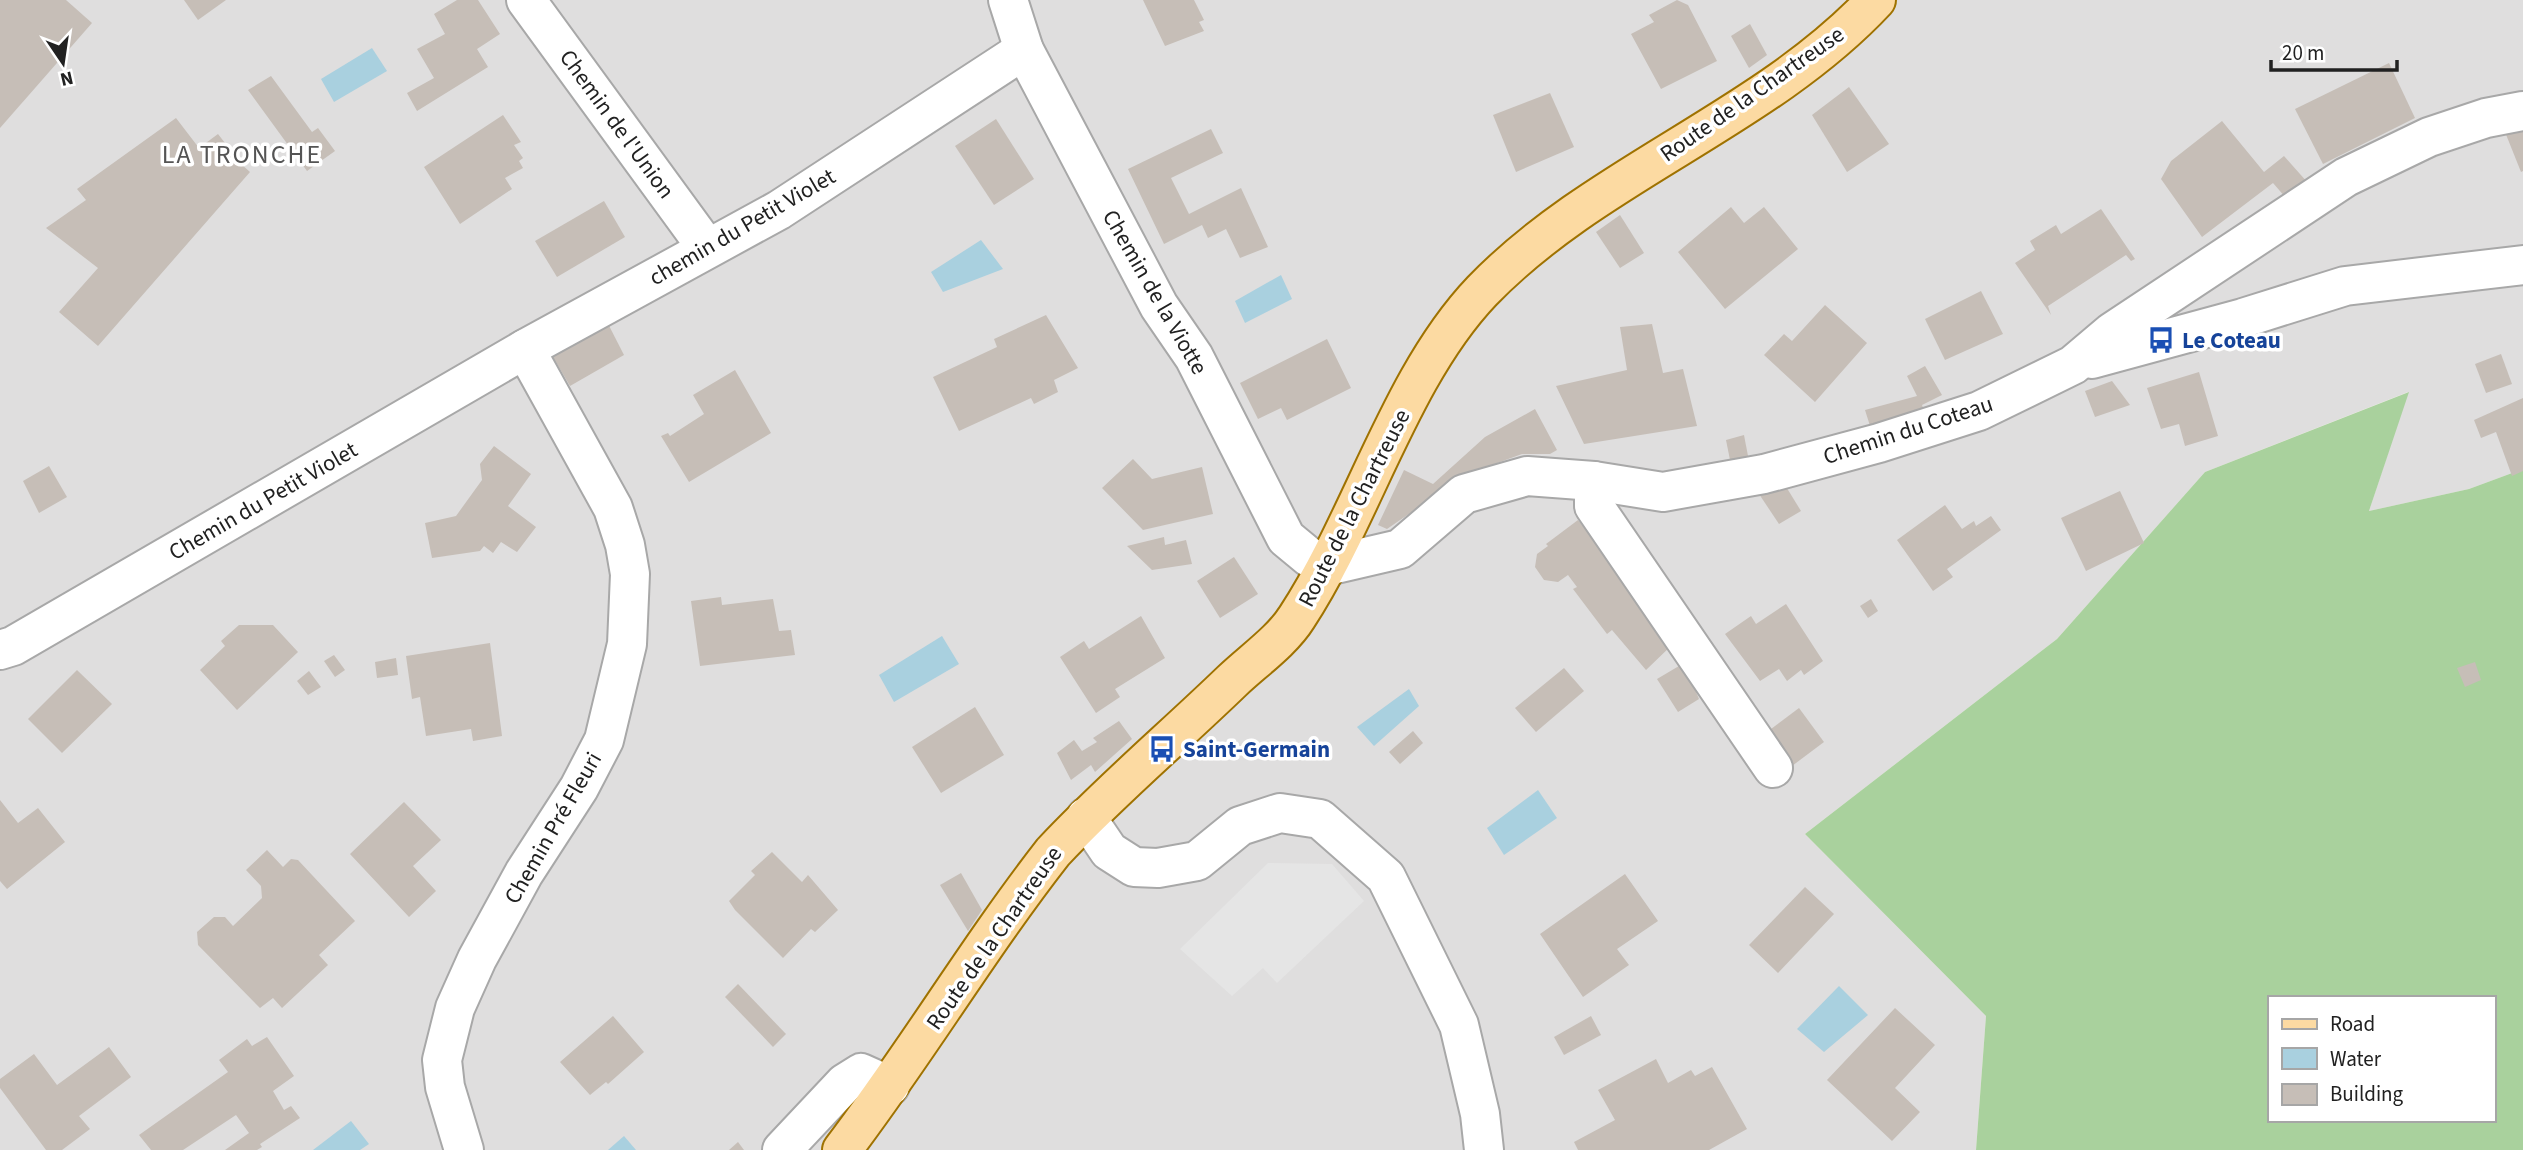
<svg xmlns="http://www.w3.org/2000/svg" width="2523" height="1150" viewBox="0 0 2523 1150" font-family="'Source Sans 3',sans-serif">
<style>
.residential{fill:#dfdede}
.forest{fill:#a9d19d;fill-rule:evenodd}
.parking{fill:#e5e5e5}
.water{fill:#a9d0df}
.building{fill:#c6beb7}
.lines{fill:none;stroke-linecap:round;stroke-linejoin:round}
.minor-casing{stroke:#a8a8a8;stroke-width:42}
.major-casing{stroke:#9f7200;stroke-width:42}
.minor{stroke:#fff;stroke-width:38}
.major{stroke:#fcdaa2;stroke-width:38}
.labels{text-anchor:middle;dominant-baseline:central;stroke-width:7;stroke-linejoin:round;paint-order:stroke}
.street-label{font-size:23px;fill:#212121;stroke:#fff}
.transit-label{font-size:23px;font-weight:bold;fill:#164399;stroke:#fff;text-anchor:start}
.quarter-label{font-size:26px;letter-spacing:2px;fill:#545454;stroke:#fff}
</style>
<rect width="100%" height="100%" fill="#f1efe8"/>
<path class="residential" d="M 0,0 L 2523,0 L 2523,469 L 2469,489 L 2369,511 L 2408,392 L 2205,472 L 2057,639 L 1805,834 L 1986,1016 L 1976,1150 L 0,1150 Z"/>
<path class="forest" d="M 2409,392 L 2369,511 L 2469,489 L 2523,469 L 2523,1150 L 1976,1150 L 1986,1016 L 1805,834 L 2057,639 L 2205,472 ZM 2269,998 L 2493,998 L 2493,1120 L 2269,1120 Z"/>
<path class="parking" d="M 1268,863 L 1332,864 L 1364,901 L 1277,983 L 1263,968 L 1232,996 L 1180,949 Z"/>
<g class="water">
<path d="M 372,48 L 387,71 L 334,102 L 321,79 Z"/>
<path d="M 981,240 L 1003,269 L 943,292 L 931,272 Z"/>
<path d="M 1281,275 L 1292,299 L 1245,323 L 1235,301 Z"/>
<path d="M 942,636 L 959,664 L 894,702 L 879,675 Z"/>
<path d="M 1409,689 L 1419,706 L 1374,746 L 1357,727 Z"/>
<path d="M 1538,790 L 1557,818 L 1504,855 L 1487,828 Z"/>
<path d="M 1839,986 L 1868,1015 L 1824,1052 L 1797,1029 Z"/>
<path d="M 351,1121 L 369,1144 L 360,1150 L 313,1150 Z"/>
<path d="M 624,1136 L 636,1150 L 608,1150 Z"/>
</g>
<g class="building">
<path d="M 0,0 L 66,0 L 92,23 L 0,128 Z"/>
<path d="M 184,0 L 226,0 L 198,20 Z"/>
<path d="M 457,0 L 478,0 L 500,34 L 477,49 L 488,67 L 417,111 L 407,93 L 434,78 L 417,49 L 445,34 L 434,14 Z"/>
<path d="M 1143,0 L 1194,0 L 1204,20 L 1199,22 L 1204,31 L 1165,46 Z"/>
<path d="M 1677,0 L 1688,5 L 1717,61 L 1661,89 L 1631,34 L 1654,22 L 1649,15 Z"/>
<path d="M 1750,24 L 1767,55 L 1749,68 L 1731,36 Z"/>
<path d="M 2389,63 L 2415,118 L 2323,164 L 2295,109 Z"/>
<path d="M 271,76 L 312,132 L 318,128 L 335,151 L 307,171 L 248,90 Z"/>
<path d="M 1849,87 L 1889,144 L 1847,172 L 1812,115 Z"/>
<path d="M 1550,93 L 1574,147 L 1516,172 L 1493,115 Z"/>
<path d="M 503,115 L 521,142 L 514,145 L 523,158 L 519,161 L 523,168 L 505,178 L 512,189 L 460,224 L 424,167 Z"/>
<path d="M 176,118 L 199,148 L 218,134 L 225,143 L 222,147 L 250,172 L 98,346 L 59,312 L 98,268 L 46,228 L 86,200 L 77,189 Z"/>
<path d="M 996,119 L 1034,179 L 994,205 L 955,146 Z"/>
<path d="M 2222,121 L 2264,172 L 2284,156 L 2308,183 L 2286,198 L 2273,183 L 2202,237 L 2161,179 L 2171,161 Z"/>
<path d="M 2523,124 L 2523,171 L 2521,172 L 2503,127 Z"/>
<path d="M 1211,129 L 1223,153 L 1171,178 L 1189,214 L 1241,188 L 1268,247 L 1240,258 L 1226,229 L 1208,238 L 1202,225 L 1164,244 L 1128,169 Z"/>
<path d="M 604,201 L 625,237 L 557,277 L 535,241 Z"/>
<path d="M 1731,207 L 1744,223 L 1764,207 L 1798,249 L 1725,309 L 1678,252 Z"/>
<path d="M 2101,209 L 2135,259 L 2131,261 L 2126,255 L 2048,306 L 2051,315 L 2015,263 L 2035,250 L 2030,241 L 2056,225 L 2061,234 Z"/>
<path d="M 1620,215 L 1644,253 L 1620,268 L 1596,232 Z"/>
<path d="M 1981,291 L 2003,334 L 1945,360 L 1925,319 Z"/>
<path d="M 1825,305 L 1867,343 L 1815,402 L 1764,355 L 1784,334 L 1792,341 Z"/>
<path d="M 603,314 L 624,355 L 570,386 L 546,345 Z"/>
<path d="M 1046,315 L 1078,368 L 1054,380 L 1058,392 L 1034,404 L 1031,398 L 959,431 L 933,377 L 997,347 L 994,339 Z"/>
<path d="M 1652,324 L 1663,373 L 1683,369 L 1697,426 L 1584,444 L 1556,386 L 1627,370 L 1620,327 Z"/>
<path d="M 1327,339 L 1351,388 L 1287,420 L 1281,408 L 1258,419 L 1240,383 Z"/>
<path d="M 2501,354 L 2512,384 L 2486,393 L 2475,364 Z"/>
<path d="M 1925,366 L 1942,395 L 1922,405 L 1925,413 L 1871,429 L 1865,410 L 1917,396 L 1907,376 Z"/>
<path d="M 735,370 L 771,433 L 689,482 L 661,436 L 668,433 L 670,436 L 704,414 L 693,395 Z"/>
<path d="M 2199,372 L 2218,436 L 2185,446 L 2179,424 L 2161,429 L 2147,388 Z"/>
<path d="M 2112,381 L 2130,405 L 2095,417 L 2085,391 Z"/>
<path d="M 2523,398 L 2523,471 L 2512,476 L 2496,432 L 2481,438 L 2474,420 Z"/>
<path d="M 1535,409 L 1557,450 L 1550,454 L 1522,454 L 1467,474 L 1387,529 L 1378,525 L 1404,470 L 1433,484 L 1485,437 Z"/>
<path d="M 1744,435 L 1748,456 L 1730,460 L 1726,440 Z"/>
<path d="M 494,446 L 531,474 L 508,506 L 536,527 L 517,552 L 501,542 L 493,553 L 484,546 L 480,551 L 432,558 L 425,523 L 456,516 L 482,480 L 480,464 Z"/>
<path d="M 1133,459 L 1152,479 L 1202,467 L 1213,514 L 1143,530 L 1102,488 Z"/>
<path d="M 49,466 L 67,497 L 39,513 L 23,481 Z"/>
<path d="M 1785,485 L 1801,511 L 1779,524 L 1757,491 Z"/>
<path d="M 2120,491 L 2144,543 L 2086,571 L 2061,518 Z"/>
<path d="M 1945,505 L 1962,529 L 1974,521 L 1976,526 L 1991,516 L 2001,530 L 1947,569 L 1953,577 L 1933,591 L 1897,540 Z"/>
<path d="M 1578,520 L 1614,562 L 1673,644 L 1646,670 L 1612,630 L 1607,634 L 1573,589 L 1577,587 L 1568,575 L 1558,582 L 1544,580 L 1535,567 L 1537,554 L 1548,546 L 1546,544 Z"/>
<path d="M 1164,537 L 1165,545 L 1186,540 L 1192,564 L 1152,570 L 1127,546 Z"/>
<path d="M 1234,557 L 1258,594 L 1220,618 L 1197,581 Z"/>
<path d="M 721,597 L 722,605 L 773,599 L 779,631 L 791,630 L 795,655 L 700,666 L 691,601 Z"/>
<path d="M 1871,599 L 1878,611 L 1868,618 L 1860,606 Z"/>
<path d="M 1786,604 L 1823,661 L 1804,675 L 1801,670 L 1787,681 L 1779,669 L 1760,681 L 1725,634 L 1751,616 L 1756,624 Z"/>
<path d="M 1141,616 L 1165,658 L 1115,689 L 1120,697 L 1096,713 L 1060,657 L 1084,641 L 1089,649 Z"/>
<path d="M 239,625 L 273,625 L 298,652 L 237,710 L 200,670 L 225,646 L 221,641 Z"/>
<path d="M 490,643 L 502,736 L 473,741 L 471,729 L 426,736 L 420,697 L 412,699 L 406,656 Z"/>
<path d="M 334,655 L 345,670 L 335,677 L 324,661 Z"/>
<path d="M 396,658 L 398,675 L 377,678 L 375,662 Z"/>
<path d="M 2475,662 L 2481,680 L 2465,687 L 2457,668 Z"/>
<path d="M 1684,663 L 1699,699 L 1678,712 L 1657,679 Z"/>
<path d="M 1564,668 L 1584,691 L 1536,732 L 1515,708 Z"/>
<path d="M 77,670 L 112,704 L 62,753 L 28,719 Z"/>
<path d="M 309,671 L 321,687 L 308,695 L 297,681 Z"/>
<path d="M 975,707 L 1004,755 L 941,793 L 912,747 Z"/>
<path d="M 1799,708 L 1824,742 L 1792,766 L 1767,732 Z"/>
<path d="M 1119,721 L 1132,739 L 1095,772 L 1091,765 L 1071,780 L 1057,753 L 1074,740 L 1082,751 L 1097,742 L 1093,738 Z"/>
<path d="M 1413,731 L 1423,743 L 1400,764 L 1389,752 Z"/>
<path d="M 0,800 L 18,823 L 38,808 L 65,842 L 7,889 L 0,881 Z"/>
<path d="M 404,802 L 441,840 L 413,866 L 436,891 L 409,917 L 350,854 Z"/>
<path d="M 267,850 L 283,867 L 291,859 L 298,860 L 355,921 L 319,955 L 328,965 L 282,1008 L 273,998 L 260,1008 L 198,945 L 197,932 L 214,917 L 225,917 L 233,926 L 262,898 L 261,886 L 246,870 Z"/>
<path d="M 772,852 L 802,882 L 808,875 L 838,910 L 815,932 L 811,929 L 783,958 L 735,910 L 729,901 L 755,875 L 751,871 Z"/>
<path d="M 961,873 L 982,910 L 968,931 L 940,885 Z"/>
<path d="M 1625,874 L 1658,921 L 1617,949 L 1629,965 L 1583,997 L 1540,934 Z"/>
<path d="M 1805,887 L 1834,914 L 1778,973 L 1749,945 Z"/>
<path d="M 738,984 L 786,1034 L 773,1047 L 725,997 Z"/>
<path d="M 1895,1008 L 1935,1045 L 1895,1088 L 1920,1112 L 1892,1141 L 1827,1080 Z"/>
<path d="M 613,1016 L 644,1052 L 608,1084 L 606,1082 L 590,1095 L 560,1062 Z"/>
<path d="M 1591,1016 L 1601,1035 L 1564,1055 L 1554,1037 Z"/>
<path d="M 267,1037 L 294,1076 L 273,1091 L 284,1110 L 291,1106 L 300,1118 L 260,1144 L 262,1147 L 257,1150 L 225,1150 L 249,1133 L 236,1115 L 183,1150 L 151,1150 L 139,1135 L 228,1072 L 219,1060 L 247,1039 L 252,1046 Z"/>
<path d="M 109,1047 L 131,1077 L 79,1116 L 90,1129 L 62,1150 L 46,1150 L 0,1088 L 0,1079 L 34,1054 L 57,1085 Z"/>
<path d="M 1656,1059 L 1668,1083 L 1691,1070 L 1695,1076 L 1712,1067 L 1747,1129 L 1709,1150 L 1578,1150 L 1574,1142 L 1615,1120 L 1598,1090 Z"/>
<path d="M 738,1142 L 744,1150 L 729,1150 Z"/>
</g>
<g class="lines">
<defs>
<g id="minor">
<path d="M 526,0 L 707,248"/>
<path d="M 1008,0 L 1024,50 L 1159,306 L 1194,357 L 1286,538 L 1309,557 L 1327,566 L 1400,549 L 1464,494 L 1527,476 L 1594,481 L 1663,492 L 1764,474 L 1879,443 L 1979,411 L 2073,365 L 2112,332 L 2346,177 L 2429,137 L 2486,118 L 2523,111"/>
<path d="M 2092,359 L 2243,318 L 2345,286 L 2523,265"/>
<path d="M 1594,481 L 1594,506 L 1773,768"/>
<path d="M 0,650 L 13,646 L 525,349 L 779,210 L 1024,50"/>
<path d="M 1086,817 L 1109,851 L 1134,867 L 1158,868 L 1197,861 L 1240,826 L 1280,813 L 1320,819 L 1386,877 L 1459,1025 L 1480,1114 L 1484,1150"/>
<path d="M 464,1150 L 445,1087 L 442,1060 L 455,1008 L 477,959 L 524,873 L 579,788 L 604,740 L 627,644 L 630,574 L 625,545 L 613,508 L 525,349"/>
<path d="M 782,1150 L 845,1083 L 861,1073 L 890,1086"/>
</g>
<path id="major" d="M 842,1150 C 916,1053 978,948 1053,852 C 1109,792 1173,738 1232,681 C 1253,661 1282,641 1297,617 C 1363,516 1400,377 1482,291 C 1596,173 1764,120 1876,0"/>
</defs>
<use href="#minor" class="minor-casing"/>
<use href="#major" class="major-casing"/>
<use href="#minor" class="minor"/>
<use href="#major" class="major"/>
</g>
<defs>
<symbol id="bus-bare" viewBox="-9 -9 18 18"><path d="M-5-6H5V4H4V6H2V4H-2V6H-4V4H-5ZM-3.5-4V0h7V-4ZM-3.5 1.2v1.5H-2V1.2ZM2 1.2v1.5H3.5V1.2Z" fill="#1a4fb4" stroke="#fff" stroke-width="2.5" paint-order="stroke"/></symbol>
</defs>
<g fill-rule="evenodd">
<use href="#bus-bare" x="2142" y="321" width="38" height="38"/>
<use href="#bus-bare" x="1143" y="730" width="38" height="38"/>
</g>
<g class="labels">
<g class="street-label">
<text transform="translate(1752 94) rotate(-35)">Route de la Chartreuse</text>
<text transform="translate(617 124) rotate(54)">Chemin de l'Union</text>
<text transform="translate(742 227) rotate(-30)">chemin du Petit Violet</text>
<text transform="translate(1155 292) rotate(60)">Chemin de la Viotte</text>
<text transform="translate(1908 430) rotate(-18)">Chemin du Coteau</text>
<text transform="translate(263 501) rotate(-30)">Chemin du Petit Violet</text>
<text transform="translate(1354 508) rotate(-63)">Route de la Chartreuse</text>
<text transform="translate(553 828) rotate(-60)">Chemin Pré Fleuri</text>
<text transform="translate(994 938) rotate(-55)">Route de la Chartreuse</text>
</g>
<g class="transit-label">
<text x="2182" y="340">Le Coteau</text>
<text x="1183" y="749">Saint-Germain</text>
</g>
<g class="quarter-label">
<text x="242" y="154">LA TRONCHE</text>
</g>
</g>
<rect x="2268" y="996" width="228" height="126" fill="#ffffff" stroke="#a6a6a6" stroke-width="2"/>
<rect x="2282" y="1019" width="35" height="10" fill="#fcdaa2" stroke="#a6a6a6" stroke-width="2"/>
<text x="2330" y="1031" font-size="21" fill="#212121">Road</text>
<rect x="2282" y="1048" width="35" height="21" fill="#a9d0df" stroke="#a6a6a6" stroke-width="2"/>
<text x="2330" y="1066" font-size="21" fill="#212121">Water</text>
<rect x="2282" y="1084" width="35" height="21" fill="#c6beb7" stroke="#a6a6a6" stroke-width="2"/>
<text x="2330" y="1101" font-size="21" fill="#212121">Building</text>
<g transform="translate(63 63) rotate(167)" stroke="#ffffff" stroke-width="5" paint-order="stroke">
<path d="M0-5L12 26L0 18L-12 26Z" fill="#212121"/>
<text y="-10" font-size="19" font-weight="bold" text-anchor="middle" fill="#212121">N</text>
</g>
<path d="M2271 60v10h126v-10" fill="none" stroke="#212121" stroke-width="3.5"/>
<text x="2282" y="60" font-size="21" fill="#212121" stroke="#ffffff" stroke-width="5" paint-order="stroke">20 m</text>
</svg>
